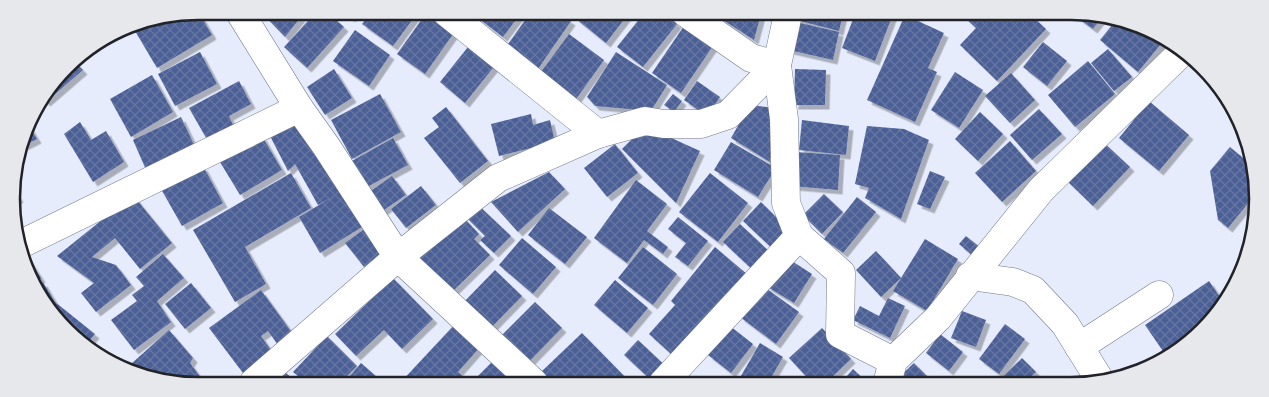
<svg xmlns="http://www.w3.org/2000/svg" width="1269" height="397" viewBox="0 0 1269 397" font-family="'Sofia Sans Condensed',sans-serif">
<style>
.building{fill:url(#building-cross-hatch);filter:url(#shadow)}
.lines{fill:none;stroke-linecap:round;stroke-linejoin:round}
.minor-casing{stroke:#737986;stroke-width:29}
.minor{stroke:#fff;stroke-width:28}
.rim{fill:none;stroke:#212328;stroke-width:2.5}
</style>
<defs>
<pattern id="building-cross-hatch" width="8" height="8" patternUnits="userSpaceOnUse" patternTransform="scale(1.25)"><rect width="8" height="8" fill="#4c6097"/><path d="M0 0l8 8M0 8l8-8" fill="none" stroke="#6877a1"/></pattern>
<filter id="shadow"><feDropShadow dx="4.5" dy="4.5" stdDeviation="0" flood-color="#0004"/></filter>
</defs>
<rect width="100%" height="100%" fill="#e6ecfc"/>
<g class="building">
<path d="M 198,11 L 212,35 L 157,68 L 135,31 L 152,20 Z"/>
<path d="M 261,12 L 305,12 L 285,37 Z"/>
<path d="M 316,12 L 327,12 L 344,27 L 307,68 L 284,47 Z"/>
<path d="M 342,12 L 355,12 L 351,18 Z"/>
<path d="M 371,12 L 418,12 L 393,46 L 362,24 Z"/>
<path d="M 427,12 L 430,12 L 456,30 L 425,74 L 397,54 Z"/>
<path d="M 475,12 L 516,13 L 521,13 L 503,37 L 473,14 Z"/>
<path d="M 530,13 L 559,13 L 571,21 L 538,69 L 506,47 Z"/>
<path d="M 579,13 L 629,13 L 606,43 L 575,18 Z"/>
<path d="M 644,13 L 663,13 L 677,24 L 643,67 L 617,47 Z"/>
<path d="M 719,13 L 761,14 L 754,40 L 717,16 Z"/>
<path d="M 797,14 L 843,14 L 839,31 L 796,20 Z"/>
<path d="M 855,14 L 893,14 L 875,61 L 842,48 Z"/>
<path d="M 961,14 L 1031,15 L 1046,29 L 997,81 L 960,45 L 976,28 Z"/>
<path d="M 905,15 L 944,33 L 928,68 L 937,72 L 915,122 L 867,100 Z"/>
<path d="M 1074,15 L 1104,15 L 1093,29 Z"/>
<path d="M 1117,19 L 1165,39 L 1138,72 L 1100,40 Z"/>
<path d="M 796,22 L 839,32 L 833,60 L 789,50 Z"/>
<path d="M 686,23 L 715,43 L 681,93 L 652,73 Z"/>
<path d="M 355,30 L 390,55 L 369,86 L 333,61 Z"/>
<path d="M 569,34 L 604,60 L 574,102 L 538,76 Z"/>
<path d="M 472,42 L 497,63 L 465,103 L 440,82 Z"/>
<path d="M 1043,42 L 1067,61 L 1047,86 L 1023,67 Z"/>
<path d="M 1108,49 L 1132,77 L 1114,91 L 1091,63 Z"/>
<path d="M 200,52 L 217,84 L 175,106 L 158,74 Z"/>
<path d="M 616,52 L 667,85 L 651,111 L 595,106 L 587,97 Z"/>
<path d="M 73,60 L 83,70 L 46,102 L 43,99 Z"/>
<path d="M 1088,61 L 1115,94 L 1075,127 L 1048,95 Z"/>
<path d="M 334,69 L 352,98 L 325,115 L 307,87 Z"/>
<path d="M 795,69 L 826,70 L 825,105 L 794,105 Z"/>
<path d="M 955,72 L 983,90 L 959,128 L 931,110 Z"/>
<path d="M 1011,73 L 1035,100 L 1010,123 L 985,96 Z"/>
<path d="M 152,75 L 173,112 L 131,137 L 110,99 Z"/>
<path d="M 239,81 L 251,104 L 229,116 L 235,129 L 209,143 L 189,108 Z"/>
<path d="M 697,81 L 720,97 L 707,116 L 684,100 Z"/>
<path d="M 380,94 L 401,132 L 352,159 L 331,120 Z"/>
<path d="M 673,94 L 682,101 L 674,112 L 664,105 Z"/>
<path d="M 1149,101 L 1189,135 L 1159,171 L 1119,138 Z"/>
<path d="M 750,105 L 775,108 L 770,162 L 731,138 Z"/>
<path d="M 446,107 L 488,161 L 460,183 L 424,138 L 439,127 L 432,118 Z"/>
<path d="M 314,109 L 362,227 L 320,253 L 299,217 L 334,196 L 318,205 L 295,164 L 288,171 L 269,134 Z"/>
<path d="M 1039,109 L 1062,134 L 1032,160 L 1010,135 Z"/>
<path d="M 980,112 L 1003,134 L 978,161 L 955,139 Z"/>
<path d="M 531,114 L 533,125 L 550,120 L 555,142 L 499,156 L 491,124 Z"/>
<path d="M 181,117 L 196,149 L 147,172 L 133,140 Z"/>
<path d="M 802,120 L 849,126 L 846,155 L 799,150 Z"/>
<path d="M 80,122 L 91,140 L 106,131 L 124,162 L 93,182 L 64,134 Z"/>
<path d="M 28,124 L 37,139 L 21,147 L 26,130 Z"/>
<path d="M 645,126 L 700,151 L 676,203 L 622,149 Z"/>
<path d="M 867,126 L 904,129 L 929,140 L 901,219 L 865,198 L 869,188 L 855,184 Z"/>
<path d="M 1240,128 L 1246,142 L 1235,133 Z"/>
<path d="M 262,136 L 282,170 L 240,195 L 220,162 Z"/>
<path d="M 393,138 L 408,165 L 367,187 L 352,161 Z"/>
<path d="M 1101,140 L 1130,167 L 1093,206 L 1065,179 Z"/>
<path d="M 1010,141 L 1036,171 L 1002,202 L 975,173 Z"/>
<path d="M 731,142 L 776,168 L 758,197 L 714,170 Z"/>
<path d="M 615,144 L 638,173 L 607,197 L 584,168 Z"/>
<path d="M 1230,147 L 1254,167 L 1254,196 L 1228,228 L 1218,220 L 1210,171 Z"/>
<path d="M 795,152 L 840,155 L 838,190 L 792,186 Z"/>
<path d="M 203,166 L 223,203 L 182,226 L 161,189 Z"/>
<path d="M 930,171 L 945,177 L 930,209 L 917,204 Z"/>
<path d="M 549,172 L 565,189 L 518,232 L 491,202 Z"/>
<path d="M 291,173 L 311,208 L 245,247 L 266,284 L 235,302 L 193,230 Z"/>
<path d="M 710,173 L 748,203 L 718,242 L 679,212 Z"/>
<path d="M 392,176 L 406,195 L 381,212 L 368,193 Z"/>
<path d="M 636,180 L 667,204 L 647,231 L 668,247 L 663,254 L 644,240 L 627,263 L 594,238 Z"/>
<path d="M 421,186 L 436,205 L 406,228 L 391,209 Z"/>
<path d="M 14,189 L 19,198 L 15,201 L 14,195 Z"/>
<path d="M 824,194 L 843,212 L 822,234 L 803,215 Z"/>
<path d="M 133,195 L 172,243 L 140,269 L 115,238 L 92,257 L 116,265 L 131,285 L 96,312 L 81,293 L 94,283 L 57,256 Z"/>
<path d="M 857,197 L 876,212 L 843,253 L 824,239 Z"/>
<path d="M 761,202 L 793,234 L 776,252 L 743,221 Z"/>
<path d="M 476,203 L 511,236 L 494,253 L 480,240 L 485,236 L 464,215 Z"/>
<path d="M 549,208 L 587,237 L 565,264 L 528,235 Z"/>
<path d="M 462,216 L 479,234 L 474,239 L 490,255 L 448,296 L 415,262 Z"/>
<path d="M 678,217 L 708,241 L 688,266 L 675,257 L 686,243 L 668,229 Z"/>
<path d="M 740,224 L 773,255 L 756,273 L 723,242 Z"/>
<path d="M 363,230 L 381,253 L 364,267 L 345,243 Z"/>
<path d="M 966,236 L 981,248 L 973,256 L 959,244 Z"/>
<path d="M 522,238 L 556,267 L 533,294 L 499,265 Z"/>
<path d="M 925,239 L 958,259 L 927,311 L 893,291 L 901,278 L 881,297 L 856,270 L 876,251 L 901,278 Z"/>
<path d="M 643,247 L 677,274 L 653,305 L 618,278 Z"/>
<path d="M 715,247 L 748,275 L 681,363 L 649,334 L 675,305 L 671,301 Z"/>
<path d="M 163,254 L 184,278 L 157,301 L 171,322 L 134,350 L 111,320 L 137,301 L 132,295 L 144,286 L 136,277 Z"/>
<path d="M 784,256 L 812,274 L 794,303 L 766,286 Z"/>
<path d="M 28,258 L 41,278 L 34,283 L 24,261 Z"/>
<path d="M 495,270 L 522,296 L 489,330 L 462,304 Z"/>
<path d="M 393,278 L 433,319 L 402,349 L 384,330 L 356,356 L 335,334 Z"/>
<path d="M 615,280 L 648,308 L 627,333 L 594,305 Z"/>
<path d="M 1209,281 L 1224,303 L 1208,325 L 1190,337 L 1191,339 L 1167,357 L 1145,325 Z"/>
<path d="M 43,282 L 55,302 L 95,334 L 86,345 L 50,309 L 53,305 L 49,309 L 43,303 L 35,286 Z"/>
<path d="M 191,283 L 211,308 L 185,329 L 165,304 Z"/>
<path d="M 763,286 L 799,312 L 776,344 L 740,317 Z"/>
<path d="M 261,290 L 293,334 L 278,345 L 268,331 L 261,336 L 275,356 L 246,377 L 209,328 Z"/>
<path d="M 888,298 L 905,306 L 890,338 L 853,320 L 860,306 L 879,316 Z"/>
<path d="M 535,302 L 562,328 L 528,363 L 501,336 Z"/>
<path d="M 962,311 L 986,320 L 976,347 L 951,338 Z"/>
<path d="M 455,324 L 480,347 L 458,372 L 467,380 L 465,383 L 400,383 Z"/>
<path d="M 1005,324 L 1025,339 L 999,374 L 979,359 Z"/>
<path d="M 730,326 L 753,344 L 731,373 L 708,355 Z"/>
<path d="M 822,328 L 851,359 L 825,384 L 812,383 L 789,358 Z"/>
<path d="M 169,330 L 193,358 L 190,363 L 204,382 L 162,382 L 138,372 L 131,364 Z"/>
<path d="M 582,333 L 631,383 L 550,383 L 540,373 Z"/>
<path d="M 940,334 L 963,352 L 949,371 L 926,353 Z"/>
<path d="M 327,336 L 357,366 L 341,382 L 305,382 L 293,372 Z"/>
<path d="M 638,340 L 671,371 L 654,383 L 624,355 Z"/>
<path d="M 760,343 L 783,357 L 768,383 L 742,383 L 738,381 Z"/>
<path d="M 89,344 L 119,359 L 117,363 L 95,354 L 88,347 Z"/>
<path d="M 498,356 L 526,383 L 471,383 Z"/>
<path d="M 1022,358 L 1036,372 L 1023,384 L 995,384 Z"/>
<path d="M 361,363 L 384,383 L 345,382 Z"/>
<path d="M 914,363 L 935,384 L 898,384 L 895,381 Z"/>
<path d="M 853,369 L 869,384 L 840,384 Z"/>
<path d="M 285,372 L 296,382 L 276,382 Z"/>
<path d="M 1035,377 L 1043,384 L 1029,384 Z"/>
</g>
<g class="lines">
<defs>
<g id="minor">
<path d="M 239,11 L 299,108 L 326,146 L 398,257 L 534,383"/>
<path d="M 446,12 L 598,134"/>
<path d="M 686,13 L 751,58 L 777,65"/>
<path d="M 799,236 L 841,273 L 840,334 L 893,361"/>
<path d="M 17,246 L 299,108"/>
<path d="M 970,276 L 1013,282 L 1033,290 L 1065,324 L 1101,382"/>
<path d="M 1079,347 L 1159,295"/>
<path d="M 254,382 L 398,257 L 498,178 L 598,134 L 645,121 L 664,124 L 701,124 L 728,115 L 777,65"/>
<path d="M 663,383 L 799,236 L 786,203 L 784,119 L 777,65 L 788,14"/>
<path d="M 887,384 L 893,361 L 938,318 L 1041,190 L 1183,51"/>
</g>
</defs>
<use href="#minor" class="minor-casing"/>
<use href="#minor" class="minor"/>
</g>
<path d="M0 0H1269V397H0ZM198 20H1071A178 178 0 0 1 1249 198V199A178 178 0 0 1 1071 377H198A178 178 0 0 1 20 199V198A178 178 0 0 1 198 20Z" fill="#e7e8ec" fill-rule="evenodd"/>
<path class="rim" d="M198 20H1071A178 178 0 0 1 1249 198V199A178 178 0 0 1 1071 377H198A178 178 0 0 1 20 199V198A178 178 0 0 1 198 20Z"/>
</svg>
